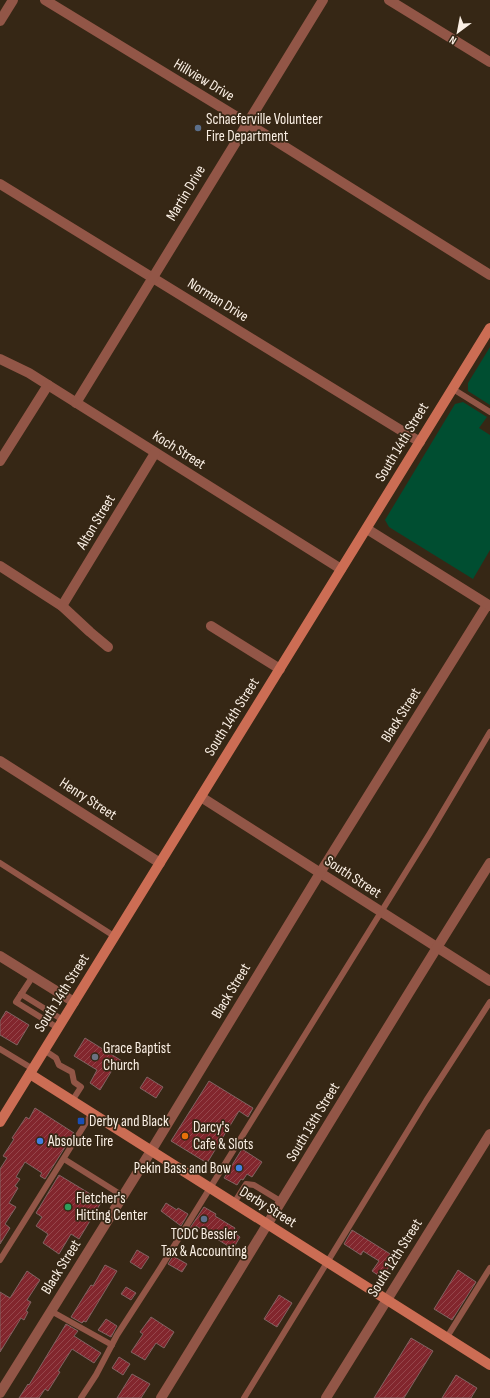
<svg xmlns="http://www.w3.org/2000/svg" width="490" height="1398" viewBox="0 0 490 1398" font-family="'Sofia Sans Condensed',sans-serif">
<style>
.grass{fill:#004e31}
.building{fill:url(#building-hatch);stroke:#806362}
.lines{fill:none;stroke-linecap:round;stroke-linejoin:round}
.service{stroke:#925647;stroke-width:6}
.minor{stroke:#925647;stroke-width:10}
.tertiary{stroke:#925647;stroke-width:10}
.secondary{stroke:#cc6d54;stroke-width:10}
.service-dot{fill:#5c6f8a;stroke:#362715;stroke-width:1.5}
.worship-dot{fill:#6b7280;stroke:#362715;stroke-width:1.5}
.transit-dot{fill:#1a4fb4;stroke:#362715;stroke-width:1.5}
.food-dot{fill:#e8710a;stroke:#362715;stroke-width:1.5}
.shop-dot{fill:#3f7fe0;stroke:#362715;stroke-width:1.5}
.leisure-dot{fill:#2e9e5b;stroke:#362715;stroke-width:1.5}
.labels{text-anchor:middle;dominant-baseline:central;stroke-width:3.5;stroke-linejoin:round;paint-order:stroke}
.street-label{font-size:15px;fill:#faefe4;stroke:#362715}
.poi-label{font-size:15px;fill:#faefe4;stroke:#362715;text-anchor:start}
</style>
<defs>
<pattern id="building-hatch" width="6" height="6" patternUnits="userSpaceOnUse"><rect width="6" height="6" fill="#82262d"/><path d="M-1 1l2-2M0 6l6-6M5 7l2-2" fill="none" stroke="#95464b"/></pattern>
</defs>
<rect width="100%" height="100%" fill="#362715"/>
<g class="grass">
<path d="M 490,347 L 490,405 L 468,391 L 468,383 Z"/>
<path d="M 463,402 L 487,417 L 479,428 L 490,435 L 490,550 L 473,579 L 397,532 L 389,527 L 385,520 L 455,404 Z"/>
</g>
<g class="building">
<path d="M 6,1011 L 29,1025 L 17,1045 L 0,1035 L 0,1021 Z"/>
<path d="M 85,1038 L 122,1061 L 117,1068 L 114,1067 L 100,1090 L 90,1083 L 97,1070 L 74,1056 Z"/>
<path d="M 147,1077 L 163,1087 L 156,1098 L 140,1088 Z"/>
<path d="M 209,1081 L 253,1108 L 248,1117 L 239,1111 L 207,1163 L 171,1141 Z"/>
<path d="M 35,1108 L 74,1133 L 45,1179 L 40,1176 L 42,1173 L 25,1162 L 16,1177 L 20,1179 L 15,1186 L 18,1188 L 9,1203 L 16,1207 L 5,1224 L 10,1228 L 0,1244 L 0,1169 L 7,1158 L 3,1156 L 14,1139 L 12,1138 L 26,1117 L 29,1119 Z"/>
<path d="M 242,1149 L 262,1162 L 252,1177 L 247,1174 L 243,1180 L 241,1179 L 237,1185 L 224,1178 Z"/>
<path d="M 59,1175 L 102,1201 L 79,1239 L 71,1234 L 59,1254 L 43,1243 L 48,1234 L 36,1226 L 42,1217 L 36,1213 Z"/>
<path d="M 166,1203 L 177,1210 L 178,1208 L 188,1214 L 181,1226 L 161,1211 Z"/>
<path d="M 204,1207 L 216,1214 L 215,1216 L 235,1228 L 233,1232 L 240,1237 L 233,1249 L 196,1226 L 193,1230 L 190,1228 Z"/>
<path d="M 352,1230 L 395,1257 L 382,1278 L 372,1271 L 379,1261 L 363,1251 L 361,1255 L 344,1244 Z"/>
<path d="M 137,1250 L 149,1257 L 141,1269 L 130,1262 Z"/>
<path d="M 173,1256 L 187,1264 L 182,1272 L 168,1264 Z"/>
<path d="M 105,1265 L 117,1271 L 86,1322 L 84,1321 L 82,1323 L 71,1317 L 91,1285 L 93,1286 Z"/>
<path d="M 458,1270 L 476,1282 L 452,1320 L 434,1309 Z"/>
<path d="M 27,1271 L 40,1280 L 27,1300 L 31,1302 L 26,1311 L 28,1312 L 24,1320 L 21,1318 L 0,1352 L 0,1292 L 10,1298 Z"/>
<path d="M 126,1287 L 136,1293 L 131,1300 L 121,1294 Z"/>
<path d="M 279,1295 L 292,1303 L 277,1327 L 264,1319 Z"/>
<path d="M 151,1317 L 174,1332 L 164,1348 L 156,1343 L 145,1360 L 131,1352 L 143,1334 L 140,1332 Z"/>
<path d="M 106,1319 L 117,1326 L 111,1337 L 98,1330 Z"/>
<path d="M 66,1324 L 78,1331 L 74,1336 L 101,1353 L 94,1363 L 72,1349 L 58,1371 L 60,1372 L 48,1391 L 45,1389 L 39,1398 L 19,1398 L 28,1384 L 29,1385 Z"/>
<path d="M 411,1338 L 433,1351 L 404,1398 L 374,1398 Z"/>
<path d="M 119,1357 L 130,1364 L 123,1375 L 112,1368 Z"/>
<path d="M 132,1374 L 150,1384 L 141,1398 L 117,1398 Z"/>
<path d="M 456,1375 L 477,1388 L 471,1398 L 442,1398 Z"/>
</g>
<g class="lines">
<g class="service">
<path d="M 453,389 L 490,412"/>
<path d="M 0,863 L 114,936"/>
<path d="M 33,976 L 16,1002 L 58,1028"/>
<path d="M 21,994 L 63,1020"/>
<path d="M 0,1049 L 33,1069"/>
<path d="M 44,1050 L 56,1058 L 59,1065 L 72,1072 L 74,1082 L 81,1087 L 72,1101"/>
<path d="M 64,1159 L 123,1196"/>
<path d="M 234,1203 L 246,1184 L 254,1185 L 282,1202"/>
<path d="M 0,1260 L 92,1113"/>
<path d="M 51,1311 L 112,1345"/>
<path d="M 447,1337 L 490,1268"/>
<path d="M 81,1398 L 96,1375 L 117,1335 L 161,1267 L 430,833 L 490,732"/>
<path d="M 244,1398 L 426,1101 L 490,1002"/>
</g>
<g class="minor">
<path d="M 45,0 L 247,123 L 490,275"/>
<path d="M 389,0 L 490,62"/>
<path d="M 0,21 L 13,0"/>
<path d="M 0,184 L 420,442"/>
<path d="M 0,359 L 29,373 L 48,385 L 341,569"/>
<path d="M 76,403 L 323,0"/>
<path d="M 0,461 L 48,385"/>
<path d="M 0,566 L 62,606 L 90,632 L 108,647"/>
<path d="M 62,606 L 155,453"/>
<path d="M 211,626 L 280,669"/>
<path d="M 0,761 L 160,863"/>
<path d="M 201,797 L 490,981"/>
<path d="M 0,956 L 74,1002"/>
<path d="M 0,1393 L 151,1151 L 320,873 L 487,605"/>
<path d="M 161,1398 C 271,1220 378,1040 490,863"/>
<path d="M 326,1398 L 490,1134"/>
</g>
<path class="tertiary" d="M 367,529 L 490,606"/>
<g class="secondary">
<path d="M 30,1074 L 490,1365"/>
<path d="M 0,1122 L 490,328"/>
</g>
</g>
<g class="service-dot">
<circle cx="198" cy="128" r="4"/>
<circle cx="204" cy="1219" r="4"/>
</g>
<circle class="worship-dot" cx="95" cy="1057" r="4"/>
<rect class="transit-dot" x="77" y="1117" width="8" height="8" rx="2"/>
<circle class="food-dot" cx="185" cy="1136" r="4"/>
<g class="shop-dot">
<circle cx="40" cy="1141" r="4"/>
<circle cx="239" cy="1168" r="4"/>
</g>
<circle class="leisure-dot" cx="68" cy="1207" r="4"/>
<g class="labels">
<g class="street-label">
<text transform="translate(204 80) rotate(31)">Hillview Drive</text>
<text transform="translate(186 193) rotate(-59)">Martin Drive</text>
<text transform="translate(218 300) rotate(32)">Norman Drive</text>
<text transform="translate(402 442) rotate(-59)">South 14th Street</text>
<text transform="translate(179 450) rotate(32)">Koch Street</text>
<text transform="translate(96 522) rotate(-59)">Alton Street</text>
<text transform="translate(401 715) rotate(-58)">Black Street</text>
<text transform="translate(232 717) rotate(-58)">South 14th Street</text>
<text transform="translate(88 799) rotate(33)">Henry Street</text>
<text transform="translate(353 877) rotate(33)">South Street</text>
<text transform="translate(231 991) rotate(-59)">Black Street</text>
<text transform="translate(62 993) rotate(-58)">South 14th Street</text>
<text transform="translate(313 1122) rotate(-59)">South 13th Street</text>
<text transform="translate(268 1207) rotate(32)">Derby Street</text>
<text transform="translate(395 1258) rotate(-58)">South 12th Street</text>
<text transform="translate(61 1267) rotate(-58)">Black Street</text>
</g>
<g class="poi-label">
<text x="206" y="119">Schaeferville Volunteer<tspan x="206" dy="17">Fire Department</tspan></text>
<text x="103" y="1048">Grace Baptist<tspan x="103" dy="17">Church</tspan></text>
<text x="89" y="1121">Derby and Black</text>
<text x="193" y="1127">Darcy's<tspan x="193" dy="17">Cafe &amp; Slots</tspan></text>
<text x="48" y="1141">Absolute Tire</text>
<text x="231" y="1168" text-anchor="end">Pekin Bass and Bow</text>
<text x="76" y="1198">Fletcher's<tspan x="76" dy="17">Hitting Center</tspan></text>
<text x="204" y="1234" text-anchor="middle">TCDC Bessler<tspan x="204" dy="17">Tax &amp; Accounting</tspan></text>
</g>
</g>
<g transform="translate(458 32) rotate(212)" stroke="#362715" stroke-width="3" paint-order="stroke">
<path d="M0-3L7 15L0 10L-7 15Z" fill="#faefe4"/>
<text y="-6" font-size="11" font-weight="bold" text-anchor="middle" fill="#faefe4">N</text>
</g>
</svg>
